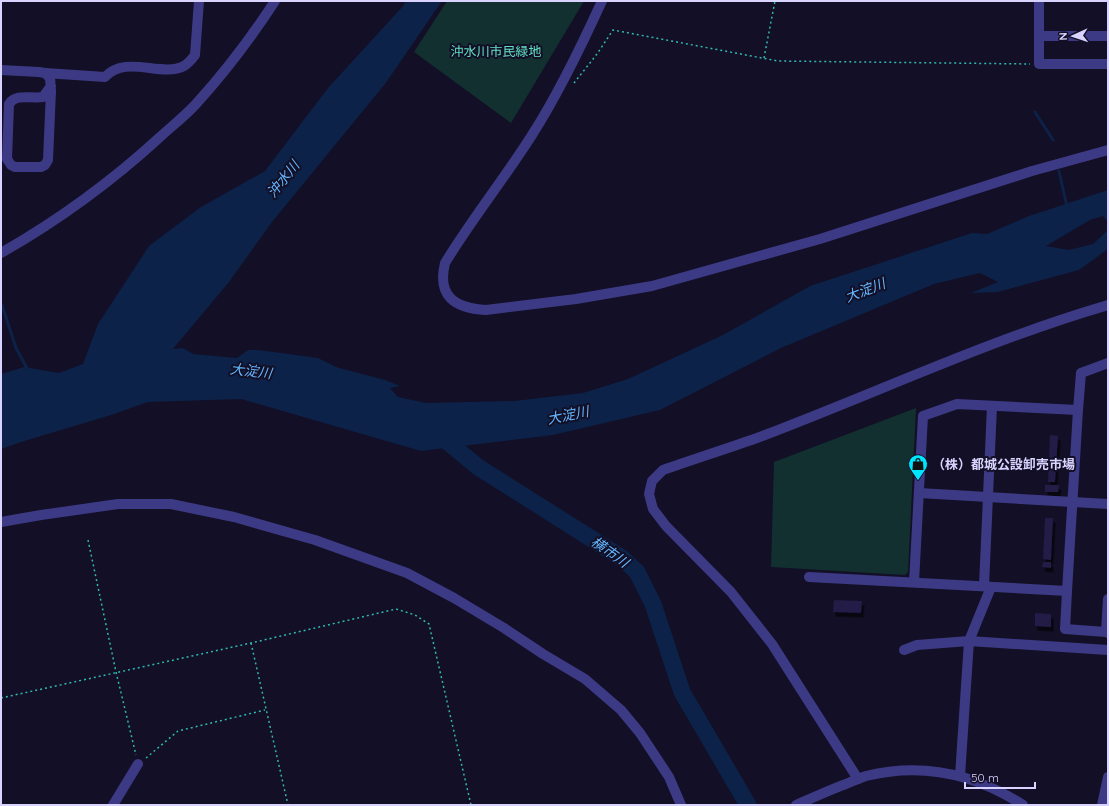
<svg xmlns="http://www.w3.org/2000/svg" width="1109" height="806" viewBox="0 0 1109 806" font-family="Quicksand,'Noto Sans JP',sans-serif">
<style>
.green{fill:#12302f}
.water{fill:#0c2248}
.lines{fill:none;stroke-linecap:round;stroke-linejoin:round}
.stream{stroke:#0c2248;stroke-width:3}
.river{stroke:#0c2248;stroke-width:17}
.building{fill:#241b47;filter:url(#shadow)}
.path{stroke:#2fb8b0;stroke-width:1.5;stroke-dasharray:2 3;stroke-linecap:butt}
.minor{stroke:#3d3a85;stroke-width:10}
.labels{text-anchor:middle;dominant-baseline:central;stroke-width:4;stroke-linejoin:round;paint-order:stroke}
.park-label{font-size:13px;fill:#5fe0c0;stroke:#130f26}
.poi-label{font-size:13px;font-weight:bold;fill:#d9d4ff;stroke:#130f26;text-anchor:start}
.water-label{font-size:14px;font-style:italic;fill:#62b6ff;stroke:#130f26}
</style>
<defs>
<filter id="shadow"><feDropShadow dx="2.5" dy="4.5" stdDeviation="0" flood-color="#0009"/></filter>
</defs>
<rect width="100%" height="100%" fill="#130f26"/>
<g class="green">
<path d="M 447,1 L 584,1 L 511,123 L 414,52 Z"/>
<path d="M 916,408 L 908,572 L 905,575 L 771,567 L 774,462 Z"/>
</g>
<path class="water" d="M 406,1 L 442,1 L 385,84 L 272,222 L 229,282 L 173,349 L 183,348 L 193,354 L 237,358 L 248,350 L 259,350 L 318,358 L 336,367 L 385,380 L 400,386 L 390,388 L 398,397 L 426,403 L 514,401 L 583,393 L 628,379 L 723,335 L 810,286 L 972,233 L 987,234 L 1029,216 L 1108,190 L 1108,220 L 1107,221 L 1103,216 L 1090,220 L 1046,246 L 1069,250 L 1093,244 L 1108,230 L 1108,249 L 1079,270 L 998,292 L 971,293 L 998,282 L 980,273 L 934,284 L 781,348 L 660,410 L 553,435 L 421,451 L 241,399 L 148,402 L 111,415 L 21,442 L 1,449 L 1,374 L 24,367 L 59,373 L 83,364 L 98,324 L 149,246 L 201,207 L 265,171 L 328,88 L 403,6 Z"/>
<g class="lines">
<g class="stream">
<path d="M 1035,112 L 1053,140"/>
<path d="M 1059,171 L 1067,207"/>
<path d="M 2,305 L 16,348 L 28,370"/>
</g>
<path class="river" d="M 437,433 L 478,467 L 622,558 L 637,572 L 653,604 L 682,692 L 748,805"/>
</g>
<g class="building">
<path d="M 1050,435 L 1058,436 L 1055,482 L 1048,482 Z"/>
<path d="M 1045,485 L 1059,485 L 1058,492 L 1045,492 Z"/>
<path d="M 1045,518 L 1053,518 L 1051,560 L 1043,559 Z"/>
<path d="M 1043,562 L 1051,562 L 1051,568 L 1042,567 Z"/>
<path d="M 834,600 L 862,601 L 861,613 L 833,612 Z"/>
<path d="M 1035,613 L 1051,614 L 1051,627 L 1035,626 Z"/>
</g>
<g class="lines">
<g class="path">
<path d="M 764,58 L 775,1"/>
<path d="M 574,83 L 597,54 L 613,30 L 778,61 L 1030,64"/>
<path d="M 88,540 L 116,672 L 136,755"/>
<path d="M 251,643 L 288,805"/>
<path d="M 1,698 L 251,643 L 396,609 L 415,615 L 429,624 L 471,805"/>
<path d="M 146,758 L 178,731 L 265,710"/>
</g>
<g class="minor">
<path d="M 602,1 C 581,47 559,93 532,135 C 504,179 472,219 445,263 C 437,296 454,308 486,310 L 576,299 L 652,286 L 820,239 L 1032,171 L 1108,150"/>
<path d="M 1039,1 L 1039,64 L 1108,64"/>
<path d="M 1039,36 L 1108,36"/>
<path d="M 1,70 L 39,72 L 45,73 L 50,78 L 51,91 L 48,160 L 45,165 L 41,167 L 15,167 L 11,165 L 7,159 L 9,104 C 16,93 31,99 43,97 L 51,86"/>
<path d="M 45,73 L 105,77 C 126,54 161,78 184,66 C 189,63 192,59 195,55 L 199,1"/>
<path d="M 1,253 C 59,220 111,182 160,137 C 172,126 185,116 196,104 C 225,72 251,38 275,1"/>
<path d="M 919,493 L 1108,504"/>
<path d="M 1,522 L 41,515 L 118,504 L 171,504 L 234,517 L 315,540 L 407,573 L 454,598 L 504,628 L 543,654 L 585,679 L 621,710 L 640,733 L 669,777 L 681,805"/>
<path d="M 809,577 L 1067,591 L 1065,629 L 1106,632"/>
<path d="M 914,582 L 923,416 L 957,404 L 1078,410 L 1081,373 L 1108,363"/>
<path d="M 984,586 L 992,406"/>
<path d="M 1067,591 L 1078,410"/>
<path d="M 1108,599 L 1106,632 L 1108,633"/>
<path d="M 904,650 L 917,645 L 969,641 L 991,587"/>
<path d="M 960,776 L 969,641 L 1108,650"/>
<path d="M 858,779 L 772,644 L 731,592 L 666,526 L 653,509 L 649,494 L 652,481 L 663,470 C 694,459 726,449 757,438 C 874,394 988,340 1108,305"/>
<path d="M 113,805 L 138,764"/>
<path d="M 796,805 C 813,798 829,790 846,784 C 853,781 860,778 866,776 C 923,762 975,774 1023,805"/>
<path d="M 1102,805 L 1108,777"/>
</g>
</g>
<defs>
<symbol id="shop-pin" viewBox="-11 -11 22 30"><path d="M0 17L-7.5 6A9.5 9.5 0 1 1 7.5 6Z" fill="#00e5ff" stroke="#130f26"/><path d="M-5-2.5h2.3a2.7 3.5 0 0 1 5.4 0H5L5.5 6h-11ZM-1.5-2.5h3a1.5 2.3 0 0 0-3 0Z" fill="#111"/></symbol>
</defs>
<g fill-rule="evenodd">
<use href="#shop-pin" x="907" y="453" width="22" height="30"/>
</g>
<g class="labels">
<g class="park-label">
<text x="496" y="51">沖水川市民緑地</text>
</g>
<g class="poi-label">
<text x="932" y="464">（株）都城公設卸売市場</text>
</g>
<g class="water-label">
<text transform="translate(283 179) rotate(-51)">沖水川</text>
<text transform="translate(865 290) rotate(-21)">大淀川</text>
<text transform="translate(251 371) rotate(7)">大淀川</text>
<text transform="translate(568 415) rotate(-11)">大淀川</text>
<text transform="translate(610 552) rotate(35)">横市川</text>
</g>
</g>
<rect width="1109" height="806" fill="none" stroke="#d9d4ff" stroke-width="4"/>
<g transform="translate(1073 36) rotate(267)" stroke="#130f26" stroke-width="3" paint-order="stroke">
<path d="M0-3L7 15L0 10L-7 15Z" fill="#d9d4ff"/>
<text y="-6" font-size="11" font-weight="bold" text-anchor="middle" fill="#d9d4ff">N</text>
</g>
<path d="M965 782v6h70v-6" fill="none" stroke="#d9d4ff" stroke-width="2"/>
<text x="971" y="782" font-size="12" fill="#d9d4ff" stroke="#130f26" stroke-width="3" paint-order="stroke">50 m</text>
</svg>
